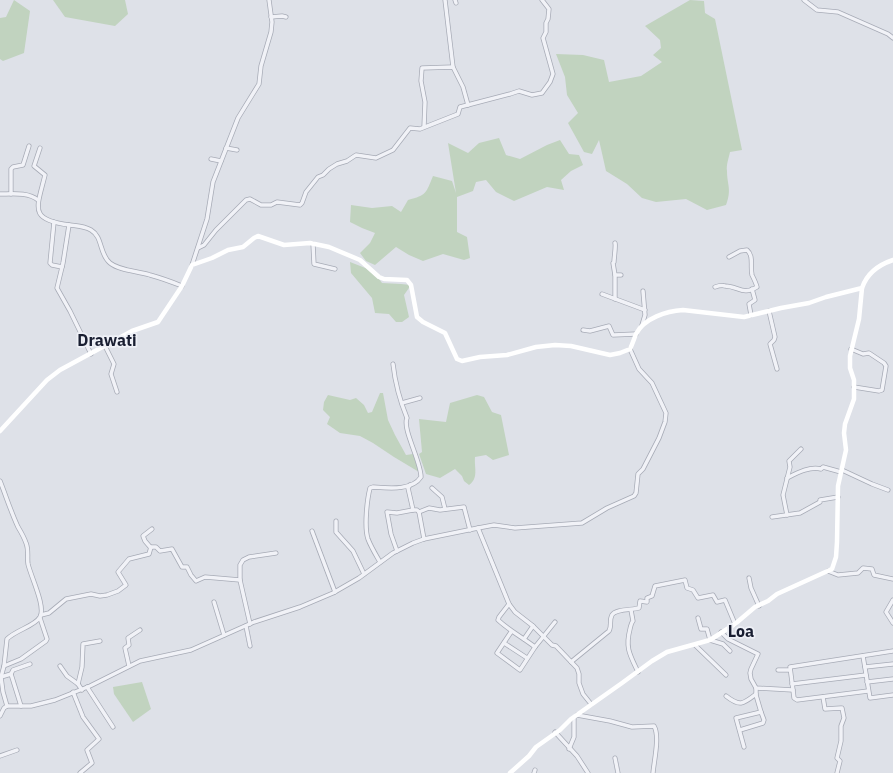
<svg xmlns="http://www.w3.org/2000/svg" width="893" height="773" viewBox="0 0 893 773" font-family="'IBM Plex Sans',sans-serif">
<style>
.green{fill:#c1d3bf}
.lines{fill:none;stroke-linecap:round;stroke-linejoin:round}
.street-casing{stroke:#a7abb6;stroke-width:5}
.street{stroke:#f1f2f7;stroke-width:3.5}
.secondary{stroke:#fff;stroke-width:4.5}
.labels{text-anchor:middle;dominant-baseline:central;stroke-width:3.5;stroke-linejoin:round;paint-order:stroke}
.quarter-label{font-size:16px;font-weight:bold;fill:#191e31;stroke:#eef0f6}
</style>
<rect width="100%" height="100%" fill="#dee1e8"/>
<g class="green">
<path d="M 14,0 L 30,11 L 24,53 L 3,61 L 0,59 L 0,18 L 6,17 Z"/>
<path d="M 53,0 L 125,0 L 128,14 L 115,26 L 65,17 Z"/>
<path d="M 690,0 L 704,1 L 705,13 L 715,19 L 742,150 L 730,152 C 729,157 726,165 727,171 C 727,185 732,189 726,205 L 707,210 L 686,199 L 656,202 L 642,198 L 627,184 L 606,171 L 599,140 L 592,154 L 584,152 L 568,123 L 578,113 L 567,95 L 565,77 L 556,54 L 583,55 L 604,60 L 609,82 L 641,76 L 662,62 L 653,55 L 661,48 L 660,40 L 645,26 Z"/>
<path d="M 499,138 L 506,155 L 520,159 L 547,145 L 560,140 L 569,154 L 579,155 L 583,165 L 571,171 L 561,180 L 564,190 L 547,187 L 514,201 L 496,192 L 486,180 L 476,182 L 473,191 L 457,197 L 457,232 L 467,237 L 470,258 L 464,260 L 443,254 L 423,261 L 409,255 L 396,247 L 375,265 L 366,261 L 360,253 L 370,243 L 375,233 L 362,228 L 350,222 L 351,205 L 372,208 L 392,206 L 401,212 L 408,200 C 427,195 426,193 433,176 L 452,181 L 456,193 L 448,143 L 468,153 L 479,143 Z"/>
<path d="M 350,262 L 373,271 L 382,283 L 401,284 L 411,285 L 404,295 L 409,317 L 402,322 L 396,322 L 389,314 L 375,313 L 372,298 L 351,273 Z"/>
<path d="M 380,393 L 383,393 L 388,420 L 395,435 L 406,455 L 413,454 L 419,472 L 394,457 L 373,443 L 360,436 L 340,433 L 327,424 L 330,417 L 323,410 L 324,402 L 328,395 L 350,400 L 356,398 L 364,405 L 368,413 L 372,412 Z"/>
<path d="M 477,395 L 484,397 L 492,412 L 501,415 L 509,455 L 493,460 L 486,455 L 475,457 C 474,468 479,478 469,485 L 464,481 L 462,476 L 455,469 L 440,478 L 426,474 L 419,454 L 422,452 L 419,419 L 446,422 L 450,403 Z"/>
<path d="M 142,682 L 151,709 L 133,722 L 114,694 L 113,687 Z"/>
</g>
<g class="lines">
<defs>
<g id="street">
<path d="M 445,0 L 453,67"/>
<path d="M 455,0 L 456,3"/>
<path d="M 804,0 L 817,10 L 838,12 L 888,34 L 893,38"/>
<path d="M 271,17 L 282,16 L 286,17"/>
<path d="M 424,127 L 425,102 L 421,81 L 422,68 L 453,67 L 463,87 L 468,105"/>
<path d="M 40,148 L 34,166 L 45,175 C 37,208 28,220 70,225 C 77,226 84,226 91,230 C 103,237 99,254 110,263 C 120,271 138,271 150,275 C 161,278 172,282 182,286"/>
<path d="M 226,148 L 237,150"/>
<path d="M 211,159 L 221,161"/>
<path d="M 0,194 C 12,194 28,192 38,200"/>
<path d="M 11,194 L 11,169 L 13,167 L 23,165 L 29,146"/>
<path d="M 54,222 L 50,263 L 52,265 L 62,267"/>
<path d="M 69,225 L 63,263 L 57,288 L 70,311 L 91,354"/>
<path d="M 615,243 C 616,247 614,257 614,262 L 613,263 L 615,275 L 621,275"/>
<path d="M 313,244 L 314,264 L 335,269"/>
<path d="M 198,248 L 204,245 L 216,230 L 246,200 L 250,199 L 261,205 L 271,205 L 277,202 L 300,205 L 302,203 L 306,192 L 318,177 L 323,175 L 329,169 L 337,164 L 347,161 L 356,155 L 376,158 L 393,150 L 410,128 L 420,129 L 458,114 L 460,107 L 510,94 L 519,91 L 532,95 L 542,93 L 550,82 L 553,74 L 543,38 L 546,32 L 546,23 L 548,19 L 549,9 L 542,0"/>
<path d="M 192,265 L 207,219 L 213,182 L 238,118 L 259,84 L 261,66 L 271,32 L 272,22 L 269,0"/>
<path d="M 615,275 L 615,299"/>
<path d="M 715,287 C 718,286 722,285 725,286 C 738,286 743,296 757,287 C 756,283 754,279 752,275 C 750,266 754,256 747,250 L 740,251 L 729,257"/>
<path d="M 602,294 L 645,310"/>
<path d="M 769,311 L 775,337 L 774,340 L 770,344 L 777,369"/>
<path d="M 751,315 L 749,304 L 755,300 L 752,289"/>
<path d="M 642,325 L 645,315 L 643,291"/>
<path d="M 583,330 L 590,331 L 609,326 L 613,335 L 636,334"/>
<path d="M 105,346 L 114,364 L 111,374 L 117,392"/>
<path d="M 851,349 L 863,354 L 869,353 L 884,363 L 886,366 L 882,390 L 879,391 L 854,387"/>
<path d="M 402,403 L 420,398"/>
<path d="M 842,470 L 872,484 L 888,490"/>
<path d="M 787,478 C 797,473 810,466 821,469 L 823,467 L 841,472"/>
<path d="M 0,481 C 6,496 11,512 18,527 C 21,532 24,537 26,543 C 29,550 27,558 28,564 C 31,577 46,607 40,617 C 35,626 16,630 7,639 L 4,666 L 1,677 L 3,692 L 7,706 L 4,708 L 0,716"/>
<path d="M 410,485 L 408,488 L 413,510 L 417,510 L 419,512 L 429,508 L 440,510 L 464,507 L 470,530"/>
<path d="M 432,488 L 442,497 L 445,509"/>
<path d="M 419,512 L 424,539"/>
<path d="M 787,515 L 783,495 L 790,467 L 789,461 L 801,449"/>
<path d="M 772,517 L 800,513 L 820,502 L 820,500 L 838,497"/>
<path d="M 336,521 L 336,532 L 353,551 L 364,574"/>
<path d="M 478,528 L 494,525 L 515,528 L 582,523 L 607,508 L 634,496 L 636,493 L 638,474 L 643,469 L 659,438 L 665,422 L 666,413 L 652,383 L 639,369 L 630,349"/>
<path d="M 312,531 L 335,592"/>
<path d="M 151,548 L 145,541 L 143,536 L 152,529"/>
<path d="M 397,551 L 391,534 L 387,512 L 397,513 L 413,510"/>
<path d="M 380,562 C 376,555 371,547 368,539 C 364,527 367,500 370,488 L 373,487 C 388,488 412,491 421,477 C 421,461 402,429 407,418 C 400,401 395,382 393,364"/>
<path d="M 828,571 L 838,575 L 858,573 L 863,568 L 872,569 L 874,575 L 893,579"/>
<path d="M 749,578 L 751,588 L 759,606"/>
<path d="M 893,600 L 886,612 L 893,623"/>
<path d="M 214,602 L 224,635"/>
<path d="M 509,604 L 499,617 L 498,620 C 510,631 522,637 535,647"/>
<path d="M 631,610 L 633,621 C 631,623 631,625 630,629 C 625,648 630,655 638,672"/>
<path d="M 41,615 L 49,613 L 66,599 L 91,594 L 100,596 L 107,595 L 118,591 L 126,585 L 118,572 L 129,559 L 149,554 L 151,547 L 156,547 L 160,551 L 172,549 L 182,567 L 187,567 L 191,575 L 196,581 L 205,577 L 240,580"/>
<path d="M 698,618 L 701,629 L 707,629 L 710,640 L 723,644 L 730,651"/>
<path d="M 250,624 L 240,580 L 240,565 L 243,560 L 249,557 L 276,553"/>
<path d="M 246,626 L 250,646"/>
<path d="M 511,632 L 497,653 L 520,670 L 535,647 L 555,622"/>
<path d="M 721,632 L 728,639 L 758,654 L 751,669 L 750,673 L 751,679 L 756,688 L 793,690 L 790,667 L 893,651"/>
<path d="M 524,639 L 533,626"/>
<path d="M 504,643 L 527,658"/>
<path d="M 695,645 L 726,675"/>
<path d="M 863,656 L 870,698 L 893,695"/>
<path d="M 571,662 L 609,631 C 612,626 609,620 612,615 C 615,609 633,610 639,608 L 640,601 L 647,602 L 647,598 L 652,596 L 655,586 L 685,580 L 687,588 L 693,590 L 698,598 L 713,595 L 717,602 L 725,600 L 735,624"/>
<path d="M 4,666 L 21,659 L 46,641 L 47,639 L 40,618"/>
<path d="M 60,666 L 67,676 L 78,684 L 82,690"/>
<path d="M 129,666 L 125,648 L 129,645 L 128,638 L 140,630"/>
<path d="M 865,667 L 893,664"/>
<path d="M 778,670 L 790,670"/>
<path d="M 11,674 L 21,706"/>
<path d="M 1,677 L 11,674 L 13,670 L 30,664"/>
<path d="M 867,682 L 893,679"/>
<path d="M 78,684 L 82,667 L 83,644 L 100,641"/>
<path d="M 792,684 L 866,675"/>
<path d="M 87,687 L 113,727"/>
<path d="M 793,690 L 794,698 L 797,700 L 868,691"/>
<path d="M 73,692 L 83,717 L 99,739 L 87,750 L 92,763 L 80,773"/>
<path d="M 726,696 C 740,707 743,704 756,694"/>
<path d="M 823,697 L 825,709 L 841,708 L 842,708 L 844,718 L 841,726 L 841,741 L 837,758 L 840,761 L 837,773"/>
<path d="M 7,706 L 31,706 L 55,700 L 90,686 L 140,661 L 191,650 L 254,622 L 300,607 L 333,593 L 359,578 L 393,553 L 413,543 L 424,539 L 478,528 L 509,604 L 515,612 L 533,626 L 552,645 L 556,646 L 577,668 L 579,674 L 579,683 L 583,694 L 591,704"/>
<path d="M 577,715 L 610,721 L 632,727 L 654,726 C 660,736 654,761 653,773"/>
<path d="M 740,730 L 763,723 L 764,720 L 761,712"/>
<path d="M 555,732 L 577,756 L 588,773"/>
<path d="M 744,747 L 736,718 L 761,712 L 756,695 L 756,688"/>
<path d="M 569,749 L 574,737 L 574,718"/>
<path d="M 0,756 L 17,750"/>
<path d="M 615,758 L 618,773"/>
<path d="M 534,773 L 535,770"/>
</g>
</defs>
<use href="#street" class="street-casing"/>
<use href="#street" class="street"/>
<g class="secondary">
<path d="M 0,431 L 47,380 L 60,370 L 132,331 L 158,322 L 182,286 L 192,265 L 212,258 L 228,250 L 243,247 L 254,238 L 258,236 L 284,245 L 310,243 L 329,247 L 360,260 L 379,277 L 384,279 L 407,280 L 411,285 L 417,317 L 423,322 L 445,333 L 457,359 L 462,361 L 480,357 L 507,355 L 536,347 L 555,345 L 571,346 L 610,355 L 620,353 L 630,349 C 632,345 634,339 636,334 C 644,318 667,311 683,310 L 744,317 L 781,308 L 809,303 L 826,297 L 862,288 C 867,273 878,265 893,260"/>
<path d="M 510,773 L 529,756 L 536,747 L 560,730 L 571,719 L 622,683 L 652,661 L 667,652 L 710,640 L 735,624 L 755,607 L 768,601 L 777,594 L 832,569 L 836,557 L 837,542 L 838,486 L 846,450 L 844,433 L 845,424 L 854,399 L 854,380 L 850,368 L 850,356 L 859,319 L 862,288"/>
</g>
</g>
<g class="labels">
<g class="quarter-label">
<text x="107" y="340">Drawati</text>
<text x="741" y="631">Loa</text>
</g>
</g>
</svg>
